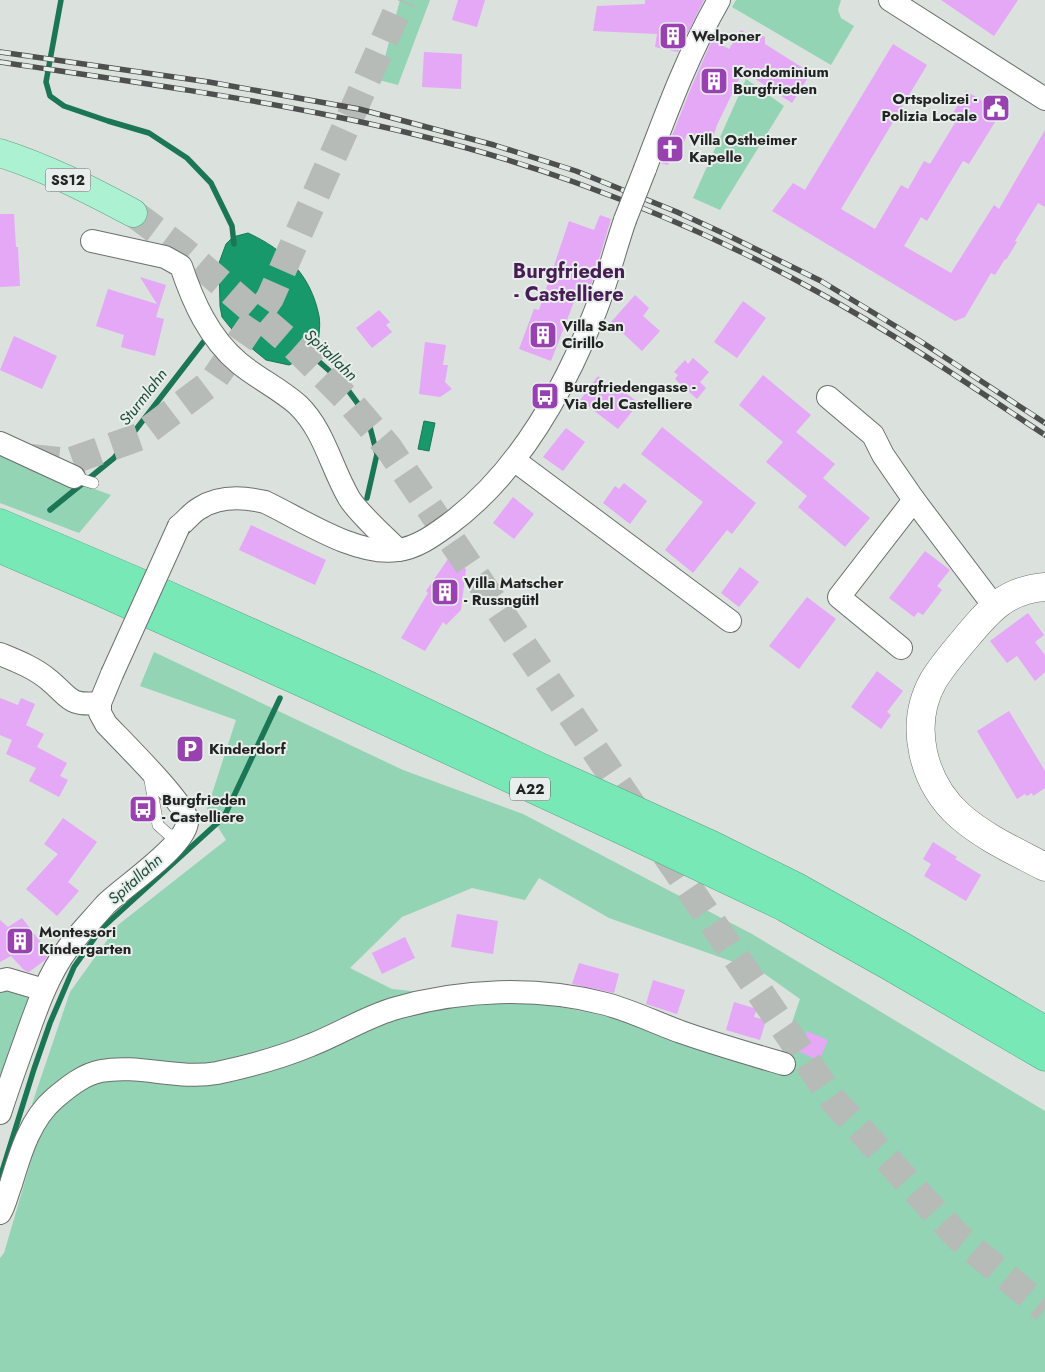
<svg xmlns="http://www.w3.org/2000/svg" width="1045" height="1372" viewBox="0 0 1045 1372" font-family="Jost,sans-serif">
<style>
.green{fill:#93d4b4;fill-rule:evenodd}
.water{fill:#18996c;stroke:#1b7656}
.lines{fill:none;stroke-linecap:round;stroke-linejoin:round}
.stream{stroke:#1b7656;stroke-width:5.5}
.building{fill:#e4a8f6}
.primary-tunnel{stroke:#b6bbb8;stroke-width:28;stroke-dasharray:28 14;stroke-linecap:butt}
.service-casing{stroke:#6b706e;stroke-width:12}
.minor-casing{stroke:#6b706e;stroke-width:24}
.tertiary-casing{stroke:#6b706e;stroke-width:29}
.primary-casing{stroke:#59a383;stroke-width:29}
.motorway-casing{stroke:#59a383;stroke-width:29}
.service{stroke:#fff;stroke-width:11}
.minor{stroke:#fff;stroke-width:22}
.tertiary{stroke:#fff;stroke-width:28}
.primary{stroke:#adf1d3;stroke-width:28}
.motorway{stroke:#77e8b6;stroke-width:28}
.rail-casing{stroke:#4d504e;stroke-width:5.5}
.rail{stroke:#e8eeeb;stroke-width:4;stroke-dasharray:11;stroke-linecap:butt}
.minor-bridge-casing{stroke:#6b706e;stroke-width:24;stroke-linecap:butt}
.minor-bridge{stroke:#fff;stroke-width:22}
.labels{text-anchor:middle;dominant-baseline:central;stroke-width:4;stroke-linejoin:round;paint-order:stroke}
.shield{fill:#e8eeeb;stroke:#5d615f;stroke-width:1}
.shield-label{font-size:14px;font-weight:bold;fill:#222423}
.poi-label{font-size:15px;font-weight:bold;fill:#222423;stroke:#e8eeeb;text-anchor:start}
.water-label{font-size:16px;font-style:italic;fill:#1e4c38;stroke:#e8eeeb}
.district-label{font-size:20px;font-weight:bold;fill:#471e53;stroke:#e8eeeb}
</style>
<rect width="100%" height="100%" fill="#dbe1dd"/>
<g class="green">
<path d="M 400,0 L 430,0 L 398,85 L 379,80 Z"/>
<path d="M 736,0 L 841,0 L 838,10 L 841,18 L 854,26 L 831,65 L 732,7 Z"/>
<path d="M 746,79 L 784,106 L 720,210 L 693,198 Z"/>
<path d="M 0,448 L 59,476 L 111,495 L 79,533 L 0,503 Z"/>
<path d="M 154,652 L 403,770 L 523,814 L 752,934 L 1045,1111 L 1045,1372 L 0,1372 L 0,1258 L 4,1253 L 46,1109 L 32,1104 L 70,992 L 118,925 L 226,840 L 207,809 L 236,720 L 140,686 ZM 539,878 L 609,918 L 762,972 L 800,999 L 782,1052 L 561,1007 L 392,989 L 350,968 L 402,917 L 472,888 L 525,900 Z"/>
<path d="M 0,987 L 44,990 L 0,1113 Z"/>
</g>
<g class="water">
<path d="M 248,233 C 285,250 311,275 319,316 C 321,327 318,341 317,352 L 289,365 L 266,360 L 238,337 L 222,317 L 220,306 L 219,263 L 226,244 L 233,237 Z"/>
<path d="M 424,421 L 435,423 L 429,451 L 418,449 Z"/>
</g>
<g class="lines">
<g class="stream">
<path d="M 61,0 L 46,82 L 50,96 L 64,106 L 108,121 L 149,133 L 187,158 L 211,183 L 232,226 L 234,244"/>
<path d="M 306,350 L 342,382 L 367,416 L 377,454 L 367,498"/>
<path d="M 50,510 L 114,458 L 208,336"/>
<path d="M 0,1178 L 34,1069 L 50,1023 L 74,967 L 101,929 L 224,817 L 280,698"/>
</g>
</g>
<g class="building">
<path d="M 458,0 L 485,0 L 477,27 L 452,20 Z"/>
<path d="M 645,0 L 704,0 L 678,52 L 655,47 L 657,34 L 593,31 L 597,6 L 645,4 Z"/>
<path d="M 941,0 L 1018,0 L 994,36 Z"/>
<path d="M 741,30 L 752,36 L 758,34 L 765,37 L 765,44 L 811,73 L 792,103 L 743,71 L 717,125 L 710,147 L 687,134 L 677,161 L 670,158 L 668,165 L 661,163 L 691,88 L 712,40 L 729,49 Z"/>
<path d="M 893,44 L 927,65 L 841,209 L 875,229 L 901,185 L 908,189 L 924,161 L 930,164 L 958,118 L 952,115 L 966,91 L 994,108 L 988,118 L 995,122 L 969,164 L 963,161 L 927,221 L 921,217 L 904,246 L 951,273 L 994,205 L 999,209 L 1045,130 L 1045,207 L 1038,203 L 1015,241 L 1017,242 L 1006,260 L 1005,259 L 995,275 L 991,273 L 965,317 L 955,321 L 772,211 L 793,183 L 805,190 Z"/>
<path d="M 424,52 L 462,54 L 461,89 L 422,87 Z"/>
<path d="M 0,214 L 14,214 L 16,247 L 18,247 L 20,286 L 0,287 Z"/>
<path d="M 600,215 L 611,219 L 590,289 L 586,298 L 577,294 L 551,361 L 519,349 L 534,309 L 539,310 L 569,221 L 594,230 Z"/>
<path d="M 140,277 L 166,285 L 156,317 L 164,319 L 155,356 L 121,347 L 124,335 L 96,326 L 108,289 L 157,304 Z"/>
<path d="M 635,295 L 649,308 L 643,316 L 660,331 L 642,351 L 611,322 Z"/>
<path d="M 743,301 L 766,318 L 737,358 L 714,342 Z"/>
<path d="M 379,310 L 390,322 L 386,325 L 392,332 L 372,348 L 356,328 Z"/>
<path d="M 14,336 L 57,356 L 42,389 L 0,370 Z"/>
<path d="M 425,342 L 446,345 L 443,365 L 448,365 L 445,382 L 452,389 L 440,397 L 419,394 Z"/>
<path d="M 693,358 L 709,372 L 700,382 L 706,388 L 697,399 L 675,379 L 678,375 L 674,372 L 685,360 L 688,364 Z"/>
<path d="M 763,375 L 811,415 L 796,432 L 835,464 L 823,478 L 870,518 L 845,547 L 798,507 L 807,496 L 766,462 L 783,442 L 739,405 Z"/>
<path d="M 598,376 L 607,384 L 610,381 L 639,403 L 618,429 L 580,400 Z"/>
<path d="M 662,427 L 756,503 L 732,534 L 727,530 L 693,573 L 665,550 L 703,502 L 641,454 Z"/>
<path d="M 566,428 L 585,442 L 563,471 L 543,457 Z"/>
<path d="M 624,483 L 647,501 L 630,524 L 603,503 L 615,486 L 619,489 Z"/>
<path d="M 513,497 L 534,514 L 514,539 L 493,523 Z"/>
<path d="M 251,525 L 326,560 L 315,585 L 239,550 Z"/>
<path d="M 925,551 L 950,570 L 937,586 L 942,590 L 923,615 L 918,612 L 914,617 L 889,598 Z"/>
<path d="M 448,559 L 466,569 L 461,610 L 446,625 L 443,622 L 425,651 L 401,638 L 428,593 L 426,591 Z"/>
<path d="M 740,567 L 759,582 L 739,607 L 721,593 Z"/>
<path d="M 807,597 L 836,619 L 799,669 L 769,646 Z"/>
<path d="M 1028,613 L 1044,635 L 1035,642 L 1045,655 L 1045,672 L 1035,681 L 1017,656 L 1007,663 L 990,641 Z"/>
<path d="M 877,671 L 903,691 L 887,712 L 891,715 L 881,729 L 851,707 Z"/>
<path d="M 0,698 L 18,705 L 21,698 L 35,704 L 26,725 L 44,734 L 37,747 L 67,763 L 60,776 L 68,780 L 59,797 L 29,781 L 36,768 L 6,754 L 12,740 L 0,735 Z"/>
<path d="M 1009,711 L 1045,771 L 1045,788 L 1033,796 L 1032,793 L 1027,796 L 1025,794 L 1017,799 L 977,731 Z"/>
<path d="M 63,818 L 97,842 L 68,882 L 79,891 L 57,916 L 26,889 L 58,854 L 44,844 Z"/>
<path d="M 933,842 L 957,857 L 955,859 L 981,875 L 966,901 L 924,876 L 931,864 L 923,859 Z"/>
<path d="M 457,914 L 498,921 L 493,954 L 451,947 Z"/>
<path d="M 22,918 L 49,953 L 45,960 L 29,972 L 24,970 L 11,956 L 0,962 L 0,920 L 8,927 Z"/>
<path d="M 405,937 L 415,958 L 382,974 L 372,953 Z"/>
<path d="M 579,963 L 619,974 L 614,993 L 572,984 Z"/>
<path d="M 653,980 L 685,990 L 677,1014 L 646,1004 Z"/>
<path d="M 734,1002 L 757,1009 L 754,1017 L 766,1020 L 760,1040 L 726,1030 Z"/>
<path d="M 807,1031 L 828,1040 L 819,1061 L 798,1051 Z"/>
</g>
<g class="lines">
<g class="primary-tunnel">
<path d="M 133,213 L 184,251 L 295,347 L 348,400 L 388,447 L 834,1101 L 958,1237 L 1045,1309"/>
<path d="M 31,458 L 68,462 L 139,437 L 213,381 L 270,298 L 402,0"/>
</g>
<defs>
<g id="service">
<path d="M 74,477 L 93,483"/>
<path d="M 149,775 L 158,825 L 168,834 L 181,837"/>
</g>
<g id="minor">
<path d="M 890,0 L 1045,99"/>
<path d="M 645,169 C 667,111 688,54 719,0"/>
<path d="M 92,241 L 165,257 L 181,266 C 193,302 209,338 239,363 C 257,378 280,389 298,405 C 324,430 331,467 349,498 C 358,513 384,536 398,550"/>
<path d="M 828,397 L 873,435 L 883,455 L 914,500"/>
<path d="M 0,443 L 74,477"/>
<path d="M 514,460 L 730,621"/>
<path d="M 179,526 C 186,521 192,512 200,508 C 219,496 244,497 265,502 C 301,519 357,557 398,550 C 416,548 433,536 448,525 C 516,475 562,394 593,317 C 606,286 614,252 625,220"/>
<path d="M 901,648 L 839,597 L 914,500 L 994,606"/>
<path d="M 0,654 C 17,661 35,668 49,680 C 71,698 68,706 100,703"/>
<path d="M 0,981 L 7,979 L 44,990"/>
<path d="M 0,1113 C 8,1088 17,1063 26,1038 C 37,1007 48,975 68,948 C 79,933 93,919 105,905 C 121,888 191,843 187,819 C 184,802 121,740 106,724 L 100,713 L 100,703 L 112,674"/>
<path d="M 0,1213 C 5,1205 7,1194 11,1184 C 20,1154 30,1119 55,1098 C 68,1087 84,1074 101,1071 C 139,1064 178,1080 217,1073 C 250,1066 280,1058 311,1045 C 339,1034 364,1018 393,1009 C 461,989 537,986 606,1004 C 632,1011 656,1023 681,1032 C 715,1044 750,1054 784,1064"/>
</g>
<path id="tertiary" d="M 1045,587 C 1006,590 989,610 965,639 C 954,652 942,666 933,681 C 908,726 923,783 960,816 C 985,838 1017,852 1045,867"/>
<path id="primary" d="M 0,153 C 47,168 90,190 133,213"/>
<g id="motorway">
<path d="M 0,523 L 136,581 L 370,686 L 538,766 L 712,845 L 795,886 L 900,945 L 1045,1030"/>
<path d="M 0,549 L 98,591 L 314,688 L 626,832 L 784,907 L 891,967 L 1045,1057"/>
</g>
</defs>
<use href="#service" class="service-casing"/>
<use href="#minor" class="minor-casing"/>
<use href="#tertiary" class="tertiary-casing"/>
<use href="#primary" class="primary-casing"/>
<use href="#motorway" class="motorway-casing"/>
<use href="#service" class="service"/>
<use href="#minor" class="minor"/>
<use href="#tertiary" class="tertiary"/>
<use href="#primary" class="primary"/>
<use href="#motorway" class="motorway"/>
<defs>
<g id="rail">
<path d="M 0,52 L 209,82 L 359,109 L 494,145 L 576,171 L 677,212 L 725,234 L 821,281 L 920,341 L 1045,423"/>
<path d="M 0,62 C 194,91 389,115 574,182 C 657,212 739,248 816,291 C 895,334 970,385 1045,435"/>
</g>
</defs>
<use href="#rail" class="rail-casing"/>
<use href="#rail" class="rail"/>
<defs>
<g id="minor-bridge">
<path d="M 625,220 L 645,169"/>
<path d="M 112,674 L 179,526"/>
</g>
</defs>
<use href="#minor-bridge" class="minor-bridge-casing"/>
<use href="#minor-bridge" class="minor-bridge"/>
</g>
<defs>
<symbol id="building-square" viewBox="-11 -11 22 22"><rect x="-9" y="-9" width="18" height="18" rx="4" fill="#9742af" stroke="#e8eeeb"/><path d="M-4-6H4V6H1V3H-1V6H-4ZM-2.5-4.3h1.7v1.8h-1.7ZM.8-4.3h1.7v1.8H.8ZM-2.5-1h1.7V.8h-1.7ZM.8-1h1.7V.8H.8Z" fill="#fff"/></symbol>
<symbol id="civic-square" viewBox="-11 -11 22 22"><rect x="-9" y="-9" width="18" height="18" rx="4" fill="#9742af" stroke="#e8eeeb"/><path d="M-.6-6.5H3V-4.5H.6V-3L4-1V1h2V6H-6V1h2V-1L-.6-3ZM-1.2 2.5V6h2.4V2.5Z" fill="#fff"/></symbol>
<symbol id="church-square" viewBox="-11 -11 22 22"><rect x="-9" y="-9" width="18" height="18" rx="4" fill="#9742af" stroke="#e8eeeb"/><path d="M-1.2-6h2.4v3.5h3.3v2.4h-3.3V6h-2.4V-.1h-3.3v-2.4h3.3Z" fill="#fff"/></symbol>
<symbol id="bus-square" viewBox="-11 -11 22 22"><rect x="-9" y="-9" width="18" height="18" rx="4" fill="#9742af" stroke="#e8eeeb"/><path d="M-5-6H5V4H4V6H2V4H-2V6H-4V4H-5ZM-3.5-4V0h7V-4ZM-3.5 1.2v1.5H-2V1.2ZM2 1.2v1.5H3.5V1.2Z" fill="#fff"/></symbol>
<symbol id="parking-square" viewBox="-11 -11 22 22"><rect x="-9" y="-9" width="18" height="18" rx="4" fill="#9742af" stroke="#e8eeeb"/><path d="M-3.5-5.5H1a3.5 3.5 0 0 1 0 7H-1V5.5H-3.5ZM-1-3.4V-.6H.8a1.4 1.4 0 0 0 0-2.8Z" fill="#fff"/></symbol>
</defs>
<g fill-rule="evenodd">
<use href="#building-square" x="657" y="20" width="32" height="32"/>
<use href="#building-square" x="698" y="65" width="32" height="32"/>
<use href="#civic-square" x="980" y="92" width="32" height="32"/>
<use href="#church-square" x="654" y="133" width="32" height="32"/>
<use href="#building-square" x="527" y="319" width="32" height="32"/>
<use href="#bus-square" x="529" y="380" width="32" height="32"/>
<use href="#building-square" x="429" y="576" width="32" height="32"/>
<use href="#parking-square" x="174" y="733" width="32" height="32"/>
<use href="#bus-square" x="127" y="793" width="32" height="32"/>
<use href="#building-square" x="4" y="925" width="32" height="32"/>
</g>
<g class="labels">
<g class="shield">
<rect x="45.5" y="168.5" width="45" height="23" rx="4"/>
<rect x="510" y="777.5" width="40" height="23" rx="4"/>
</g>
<g class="shield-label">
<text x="68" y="180">SS12</text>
<text x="530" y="789">A22</text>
</g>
<g class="poi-label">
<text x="692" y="36">Welponer</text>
<text x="733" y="72">Kondominium<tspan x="733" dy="17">Burgfrieden</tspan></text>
<text x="977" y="99" text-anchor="end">Ortspolizei -<tspan x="977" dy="17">Polizia Locale</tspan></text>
<text x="689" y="140">Villa Ostheimer<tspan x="689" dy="17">Kapelle</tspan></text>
<text x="562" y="326">Villa San<tspan x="562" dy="17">Cirillo</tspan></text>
<text x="564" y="387">Burgfriedengasse -<tspan x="564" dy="17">Via del Castelliere</tspan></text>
<text x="464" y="583">Villa Matscher<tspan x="464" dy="17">- Russngütl</tspan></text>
<text x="209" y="749">Kinderdorf</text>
<text x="162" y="800">Burgfrieden<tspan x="162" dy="17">- Castelliere</tspan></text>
<text x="39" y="932">Montessori<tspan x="39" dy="17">Kindergarten</tspan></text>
</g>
<g class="water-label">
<text transform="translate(331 355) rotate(44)">Spitallahn</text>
<text transform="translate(143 397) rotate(-52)">Sturmlahn</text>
<text transform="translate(135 879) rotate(-42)">Spitallahn</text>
</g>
<g class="district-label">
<text x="569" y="271">Burgfrieden<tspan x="569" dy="23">- Castelliere</tspan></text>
</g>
</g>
</svg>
